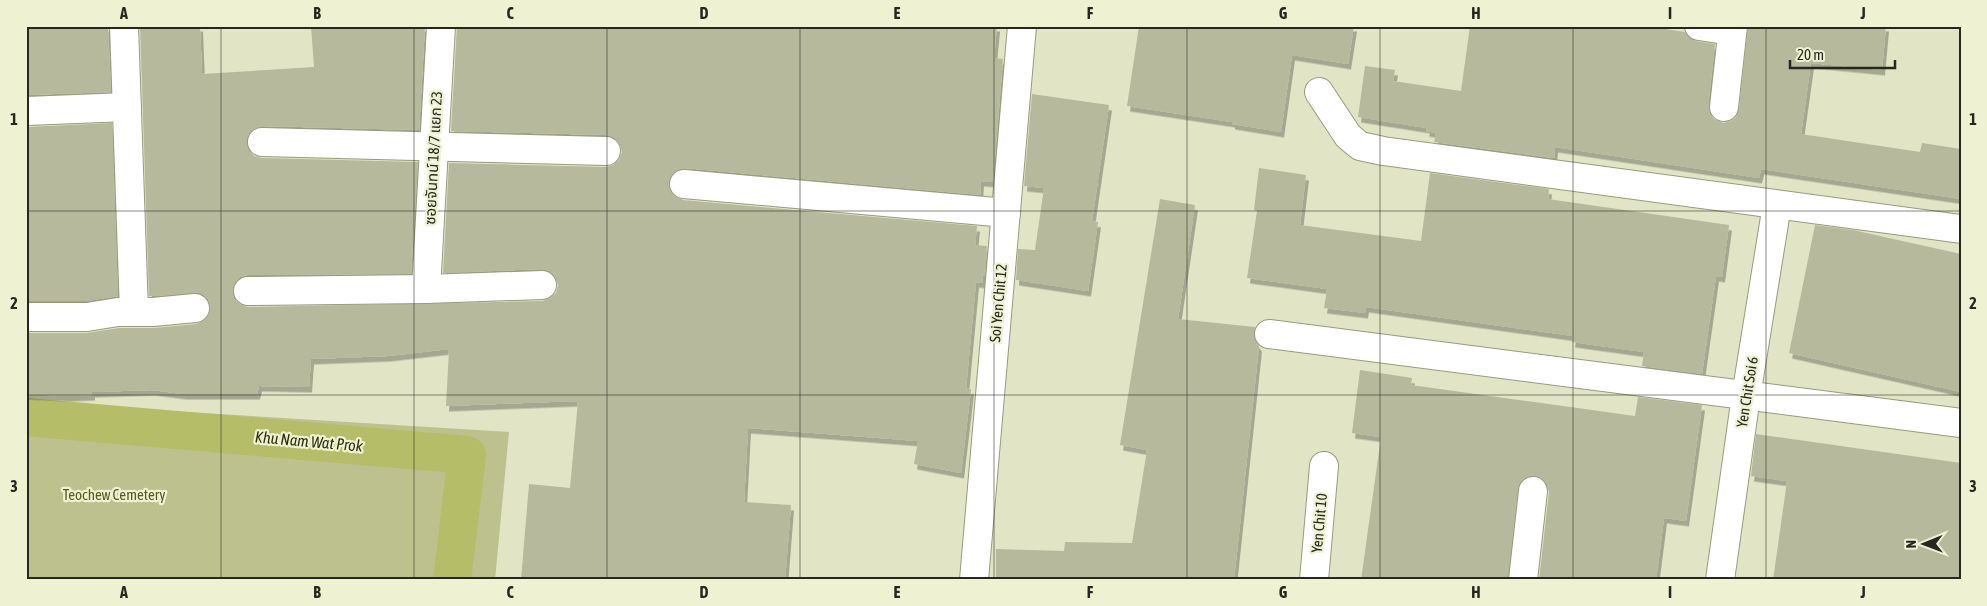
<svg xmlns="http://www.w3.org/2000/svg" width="1987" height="606" viewBox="0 0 1987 606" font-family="'Asap Condensed','Noto Sans Thai',sans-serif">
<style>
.green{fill:#bcc18e}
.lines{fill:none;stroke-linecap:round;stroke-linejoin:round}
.canal{stroke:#b5bd68;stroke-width:38}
.building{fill:#b6b99c;filter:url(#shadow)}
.street-casing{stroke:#979b7e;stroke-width:30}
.secondary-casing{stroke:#979b7e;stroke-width:30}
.street{stroke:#fff;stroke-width:28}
.secondary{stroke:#fff;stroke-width:28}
.grid{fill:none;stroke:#27281d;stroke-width:1;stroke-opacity:0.55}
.labels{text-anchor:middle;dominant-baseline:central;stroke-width:4.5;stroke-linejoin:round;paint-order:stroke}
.street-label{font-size:15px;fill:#27281d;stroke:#eef2d3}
.park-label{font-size:15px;fill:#565b1d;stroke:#eef2d3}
.water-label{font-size:16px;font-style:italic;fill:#2b2e08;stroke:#eef2d3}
.neatline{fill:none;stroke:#27281d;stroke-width:2}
.grid-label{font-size:16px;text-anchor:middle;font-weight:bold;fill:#27281d}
</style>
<defs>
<filter id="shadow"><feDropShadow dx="3" dy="5.5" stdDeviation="0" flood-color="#0004"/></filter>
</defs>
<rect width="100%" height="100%" fill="#e1e5c6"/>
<path class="green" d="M 26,402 L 509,432 L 495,580 L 26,580 Z"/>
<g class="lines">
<path class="canal" d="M 26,417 L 467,455 L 452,580"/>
</g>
<g class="building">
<path d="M 26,26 L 108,26 L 111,92 L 26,95 Z"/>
<path d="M 140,26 L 200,26 L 202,74 L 314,67 L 311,26 L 425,26 L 419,130 L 262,126 L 254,129 L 249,133 L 246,141 L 249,150 L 254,156 L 262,158 L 418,162 L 411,274 L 247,275 L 240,277 L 235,283 L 232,292 L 234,299 L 240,304 L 248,307 L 543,301 L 550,298 L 556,293 L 558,285 L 555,277 L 550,271 L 542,269 L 443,273 L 449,163 L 606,167 L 613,165 L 619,160 L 622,152 L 620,144 L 615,138 L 606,135 L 451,131 L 457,26 L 997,26 L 994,58 L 1003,59 L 993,182 L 981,181 L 980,195 L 685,168 L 678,170 L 672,175 L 668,183 L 670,190 L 675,196 L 683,200 L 977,226 L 975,245 L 987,246 L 985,276 L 983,275 L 982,283 L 976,282 L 966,388 L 971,389 L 961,473 L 914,464 L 918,441 L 748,428 L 744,502 L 791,505 L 785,580 L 521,580 L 529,484 L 570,488 L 578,401 L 446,406 L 449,349 L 388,356 L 311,359 L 309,387 L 259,386 L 257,394 L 183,394 L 152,390 L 92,392 L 92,395 L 69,396 L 26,394 L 26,333 L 87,333 L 119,328 L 154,328 L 196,324 L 204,320 L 209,314 L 210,306 L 208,299 L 201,294 L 149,296 Z"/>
<path d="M 1139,26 L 1354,26 L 1348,64 L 1292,55 L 1281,132 L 1232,124 L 1232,122 L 1127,106 Z"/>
<path d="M 1470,26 L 1646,26 L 1685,32 L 1690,38 L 1696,41 L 1715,44 L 1708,106 L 1710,114 L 1714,119 L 1723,123 L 1731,121 L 1736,117 L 1739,109 L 1748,26 L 1886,26 L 1882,70 L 1811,63 L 1801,134 L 1920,152 L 1922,143 L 1961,149 L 1961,199 L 1761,169 L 1759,178 L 1555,147 L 1554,158 L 1434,142 L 1436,133 L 1426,131 L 1427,128 L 1358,117 L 1365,66 L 1395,70 L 1393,81 L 1461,91 Z"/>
<path d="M 1032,94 L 1109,105 L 1092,221 L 1098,222 L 1088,291 L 1016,280 L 1018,249 L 1035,250 L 1044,188 L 1024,186 Z"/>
<path d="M 112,123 L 118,296 L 86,301 L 26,301 L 26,127 Z"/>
<path d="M 1259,168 L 1306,175 L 1300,225 L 1421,241 L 1430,173 L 1549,189 L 1548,199 L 1729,225 L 1722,277 L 1716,276 L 1702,374 L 1642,366 L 1644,352 L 1572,342 L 1573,336 L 1366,307 L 1365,313 L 1324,308 L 1327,289 L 1247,278 L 1257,211 L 1254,210 Z"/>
<path d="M 1160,199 L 1195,205 L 1178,319 L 1255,327 L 1254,340 L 1259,346 L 1234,580 L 996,580 L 996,549 L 1064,551 L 1065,542 L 1132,543 L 1147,450 L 1120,445 Z"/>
<path d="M 1815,225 L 1853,230 L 1961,254 L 1961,392 L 1789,353 Z"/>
<path d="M 1360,370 L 1412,378 L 1411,385 L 1635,416 L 1638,397 L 1702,405 L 1686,521 L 1664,518 L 1656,580 L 1539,580 L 1549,492 L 1547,485 L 1543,479 L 1534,475 L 1526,477 L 1520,482 L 1518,489 L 1508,580 L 1361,580 L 1381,437 L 1352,433 Z"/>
<path d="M 1756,434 L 1961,463 L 1961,580 L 1773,580 L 1787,481 L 1751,476 Z"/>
</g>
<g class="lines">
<defs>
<g id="street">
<path d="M 124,26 L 134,312"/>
<path d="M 1699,26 L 1732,31"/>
<path d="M 1319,92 L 1348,136 L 1360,146 L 1383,151 L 1961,229"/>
<path d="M 1724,107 L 1733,26"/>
<path d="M 26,111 L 127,107"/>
<path d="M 262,142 L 606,151"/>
<path d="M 684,184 L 1006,213"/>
<path d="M 426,289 L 441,26"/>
<path d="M 248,291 L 426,289 L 542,285"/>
<path d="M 26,317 L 87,317 L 118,312 L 153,312 L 195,308"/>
<path d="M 1269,334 L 1961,423"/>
<path d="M 1314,580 L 1324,466"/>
<path d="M 1523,580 L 1533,491"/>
<path d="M 1720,580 L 1746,396 L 1777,205"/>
</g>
<path id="secondary" d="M 974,580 L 1022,26"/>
</defs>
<use href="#street" class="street-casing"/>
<use href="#secondary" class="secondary-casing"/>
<use href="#street" class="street"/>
<use href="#secondary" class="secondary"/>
</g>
<path class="grid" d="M 221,26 L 221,580M 414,26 L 414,580M 607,26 L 607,580M 800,26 L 800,580M 994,26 L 994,580M 1187,26 L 1187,580M 1380,26 L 1380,580M 1573,26 L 1573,580M 1766,26 L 1766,580M 26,211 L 1961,211M 26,395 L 1961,395"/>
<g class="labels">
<g class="street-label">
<text transform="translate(433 158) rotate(-87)">ซอยจันทน์ 18/7 แยก 23</text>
<text transform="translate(998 303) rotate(-85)">Soi Yen Chit 12</text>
<text transform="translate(1747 392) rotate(-81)">Yen Chit Soi 6</text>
<text transform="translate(1319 523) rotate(-85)">Yen Chit 10</text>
</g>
<g class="park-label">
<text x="114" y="494">Teochew Cemetery</text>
</g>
<g class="water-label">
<text transform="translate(309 441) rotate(5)">Khu Nam Wat Prok</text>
</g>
</g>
<rect width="1987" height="606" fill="none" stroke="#eef2d3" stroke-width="55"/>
<g transform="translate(1924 544) rotate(269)" stroke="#eef2d3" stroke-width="4" paint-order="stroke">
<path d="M0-4L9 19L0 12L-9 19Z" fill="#27281d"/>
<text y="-8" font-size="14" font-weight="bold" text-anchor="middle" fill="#27281d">N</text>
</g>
<path d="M1790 60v8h105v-8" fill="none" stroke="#27281d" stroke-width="2.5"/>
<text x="1797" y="60" font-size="15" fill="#27281d" stroke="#eef2d3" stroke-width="4" paint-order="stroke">20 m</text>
<rect x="28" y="28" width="1932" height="550" class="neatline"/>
<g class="grid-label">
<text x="124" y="19">A</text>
<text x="317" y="19">B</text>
<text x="510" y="19">C</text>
<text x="704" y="19">D</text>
<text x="897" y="19">E</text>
<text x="1090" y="19">F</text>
<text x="1283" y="19">G</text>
<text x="1476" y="19">H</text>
<text x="1670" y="19">I</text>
<text x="1863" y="19">J</text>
<text x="14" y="125">1</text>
<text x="1973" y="125">1</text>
<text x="14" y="309">2</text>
<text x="1973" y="309">2</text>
<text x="14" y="492">3</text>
<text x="1973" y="492">3</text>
<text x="124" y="598">A</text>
<text x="317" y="598">B</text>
<text x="510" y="598">C</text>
<text x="704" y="598">D</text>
<text x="897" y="598">E</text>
<text x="1090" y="598">F</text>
<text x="1283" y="598">G</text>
<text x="1476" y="598">H</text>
<text x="1670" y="598">I</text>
<text x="1863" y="598">J</text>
</g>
</svg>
